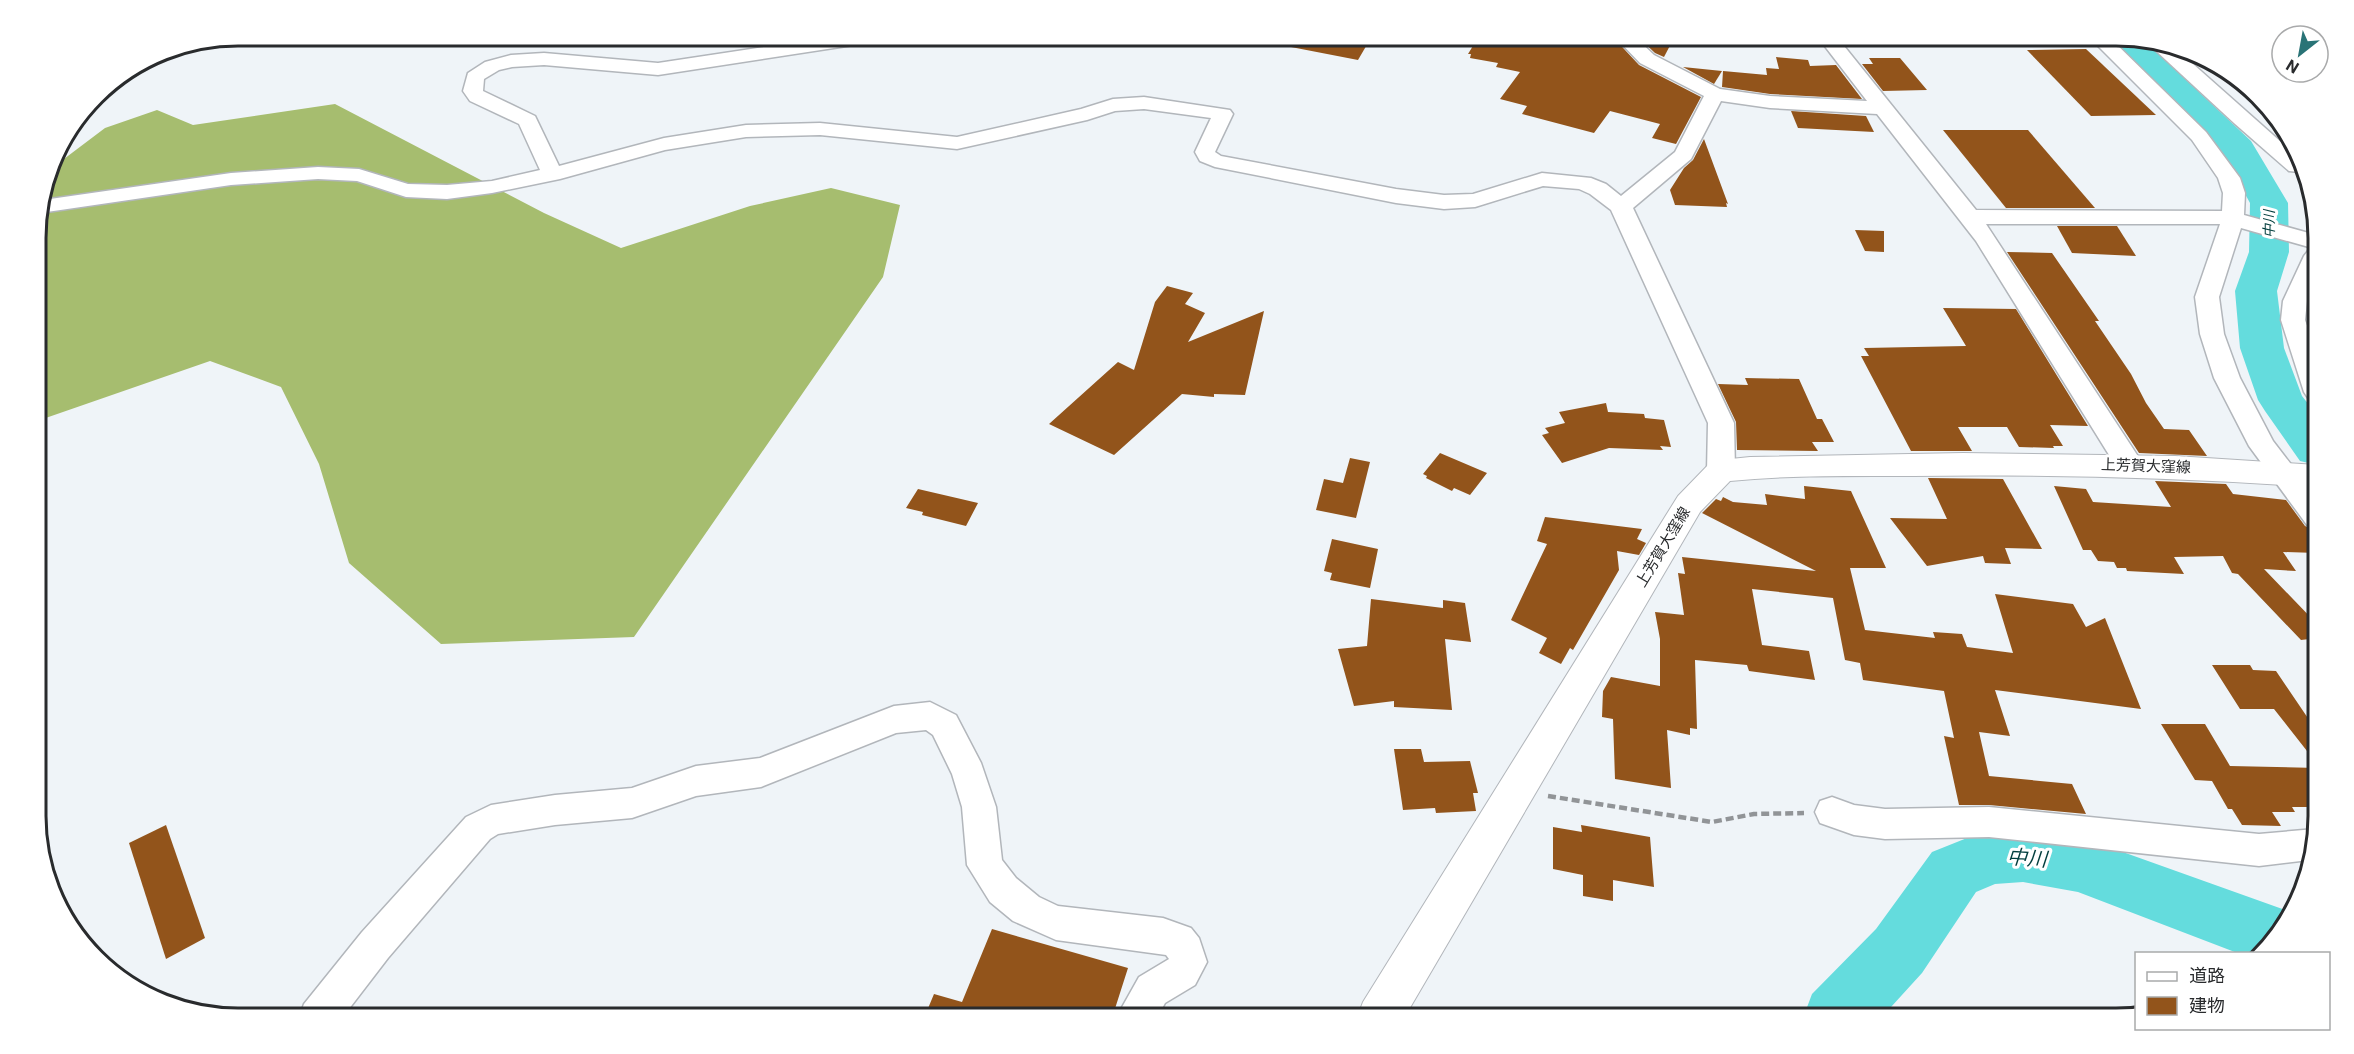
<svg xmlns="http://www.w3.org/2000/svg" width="2354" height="1054" viewBox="0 0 2354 1054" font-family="Roboto,'Noto Sans JP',sans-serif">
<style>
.forest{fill:#a6bd6f}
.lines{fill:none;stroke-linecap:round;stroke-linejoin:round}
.river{fill:#64dcdd;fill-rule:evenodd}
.building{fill:#92541b}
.minor-casing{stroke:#b2b6bb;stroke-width:3}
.secondary-casing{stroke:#b2b6bb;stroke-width:2}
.path{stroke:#919497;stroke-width:4.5;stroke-dasharray:8 4;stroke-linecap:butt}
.minor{fill:#fff;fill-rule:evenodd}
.secondary{fill:#fff;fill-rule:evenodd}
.labels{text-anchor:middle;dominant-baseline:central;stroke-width:6;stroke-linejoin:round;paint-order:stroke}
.far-water-label{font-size:14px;font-style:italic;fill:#023e3e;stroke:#fff}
.street-label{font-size:15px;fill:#292b2d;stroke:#fff}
.near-water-label{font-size:20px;font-style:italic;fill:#023e3e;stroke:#fff}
.rim{fill:none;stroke:#292b2d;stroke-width:3}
</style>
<rect width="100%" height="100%" fill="#eff4f8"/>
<path class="forest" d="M 335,104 L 544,213 L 621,248 L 750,206 L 831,188 L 900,205 L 883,277 L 634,637 L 441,644 L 349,563 L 319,464 L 281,387 L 210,361 L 37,421 L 36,225 L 52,168 L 105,128 L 157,110 L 193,125 Z"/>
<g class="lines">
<g class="river">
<path d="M 2108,36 L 2146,42 L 2251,141 L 2288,203 L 2289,252 L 2277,291 L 2284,348 L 2302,396 L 2317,415 L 2317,465 L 2300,461 L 2265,411 L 2258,400 L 2240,348 L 2235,291 L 2249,252 L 2250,203 L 2223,154 L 2112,45 L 2107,38 Z"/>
<path d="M 2023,826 L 2078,836 L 2291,912 L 2276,939 L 2260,954 L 2240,954 L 2078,892 L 2023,882 L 1995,884 L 1976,892 L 1922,973 L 1881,1018 L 1803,1018 L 1812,994 L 1876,929 L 1932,852 L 1992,828 Z"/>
</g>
</g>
<g class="building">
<path d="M 1292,36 L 1372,36 L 1358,60 L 1291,47 Z"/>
<path d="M 1479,36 L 1612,36 L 1639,65 L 1701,97 L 1676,144 L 1652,138 L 1660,124 L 1610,111 L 1594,133 L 1522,114 L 1527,106 L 1500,99 L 1520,72 L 1496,67 L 1498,63 L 1470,58 L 1471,54 L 1468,54 Z"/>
<path d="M 1637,36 L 1675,36 L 1664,57 L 1655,53 Z"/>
<path d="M 2086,49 L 2156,115 L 2091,116 L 2027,50 Z"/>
<path d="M 1776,57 L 1808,60 L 1810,66 L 1836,65 L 1862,99 L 1770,94 L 1722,87 L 1723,71 L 1767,75 L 1766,68 L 1779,69 Z"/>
<path d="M 1869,58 L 1900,58 L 1927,90 L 1883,91 L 1862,64 L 1873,64 Z"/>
<path d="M 1683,67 L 1722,71 L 1714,84 Z"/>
<path d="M 1791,111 L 1866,116 L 1874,132 L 1798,128 Z"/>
<path d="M 1943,130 L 2028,130 L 2095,208 L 2006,208 Z"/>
<path d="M 1704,139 L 1728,204 L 1726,203 L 1727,207 L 1675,205 L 1670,190 L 1684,168 L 1693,160 Z"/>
<path d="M 2057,226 L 2117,226 L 2136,256 L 2072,253 Z"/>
<path d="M 1855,230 L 1884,231 L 1884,252 L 1865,251 Z"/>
<path d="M 2007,252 L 2052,253 L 2099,321 L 2095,321 L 2131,374 L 2146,403 L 2164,429 L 2189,430 L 2207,456 L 2139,453 Z"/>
<path d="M 1167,286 L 1193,293 L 1185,304 L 1205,313 L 1188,342 L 1264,311 L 1245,395 L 1214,394 L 1214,397 L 1182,394 L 1114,455 L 1049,424 L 1118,362 L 1134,370 L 1155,302 Z"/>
<path d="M 1943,308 L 2016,309 L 2088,426 L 2050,425 L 2063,446 L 2053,446 L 2054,448 L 2019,447 L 2007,427 L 1958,427 L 1972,451 L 1911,451 L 1861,356 L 1869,356 L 1864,348 L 1966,346 Z"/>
<path d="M 1745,378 L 1799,379 L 1817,419 L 1822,419 L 1834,442 L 1812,442 L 1818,451 L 1737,450 L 1736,422 L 1718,384 L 1748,385 Z"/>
<path d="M 1606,403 L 1608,412 L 1644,414 L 1645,418 L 1664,420 L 1671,447 L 1660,446 L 1663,450 L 1609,448 L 1562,463 L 1542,435 L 1549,433 L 1545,428 L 1565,423 L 1559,412 Z"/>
<path d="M 1440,453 L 1487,473 L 1470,495 L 1454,488 L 1452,491 L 1426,478 L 1427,476 L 1423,474 Z"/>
<path d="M 1350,458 L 1370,462 L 1356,518 L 1316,510 L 1324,479 L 1343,483 Z"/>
<path d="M 1928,478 L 2003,479 L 2042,549 L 2005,548 L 2011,564 L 1985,563 L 1983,556 L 1927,566 L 1890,518 L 1947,519 Z"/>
<path d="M 2155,481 L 2226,484 L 2233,494 L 2286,500 L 2305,526 L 2312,529 L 2317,536 L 2317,553 L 2283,552 L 2296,571 L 2264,569 L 2317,624 L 2318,638 L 2301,640 L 2238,574 L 2232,573 L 2223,556 L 2174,557 L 2184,574 L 2127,571 L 2126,568 L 2117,568 L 2114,562 L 2098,561 L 2091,550 L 2083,550 L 2054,486 L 2086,489 L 2093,502 L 2171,507 Z"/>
<path d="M 1804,486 L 1851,491 L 1886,568 L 1850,568 L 1865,630 L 1935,638 L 1933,632 L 1962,634 L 1967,647 L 2013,653 L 1995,594 L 2073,604 L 2086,627 L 2105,618 L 2141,709 L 1995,690 L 2010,736 L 1979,732 L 1989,776 L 2072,784 L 2086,814 L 1989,805 L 1959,805 L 1944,736 L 1954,738 L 1944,691 L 1863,680 L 1860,663 L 1845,660 L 1833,598 L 1752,589 L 1762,645 L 1809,651 L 1815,680 L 1749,671 L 1747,665 L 1695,660 L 1697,729 L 1690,728 L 1690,735 L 1667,730 L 1671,788 L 1615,779 L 1613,719 L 1602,717 L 1603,691 L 1611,677 L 1660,686 L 1660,639 L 1655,612 L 1684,615 L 1678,573 L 1685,574 L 1682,557 L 1816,571 L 1702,513 L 1716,499 L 1721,501 L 1723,497 L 1733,502 L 1767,505 L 1765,494 L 1805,499 Z"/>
<path d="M 918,489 L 961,499 L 978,503 L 966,526 L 922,515 L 923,512 L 906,508 Z"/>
<path d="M 1545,517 L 1642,529 L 1637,539 L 1646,543 L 1639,555 L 1617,551 L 1619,570 L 1573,650 L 1570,648 L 1561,664 L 1539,653 L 1547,638 L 1511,620 L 1547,544 L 1537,541 Z"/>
<path d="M 1332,539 L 1378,549 L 1370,588 L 1330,580 L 1332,573 L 1324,571 Z"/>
<path d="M 1371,599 L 1443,608 L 1443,600 L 1465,603 L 1471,642 L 1445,639 L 1452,710 L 1394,707 L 1394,701 L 1354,706 L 1338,649 L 1367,646 Z"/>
<path d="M 2212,665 L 2250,665 L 2253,670 L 2276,671 L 2318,733 L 2318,765 L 2274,709 L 2240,709 Z"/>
<path d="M 2161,724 L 2205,724 L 2230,766 L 2318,768 L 2318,807 L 2292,807 L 2295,812 L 2272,812 L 2281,826 L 2242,825 L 2232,809 L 2228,809 L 2212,781 L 2195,780 Z"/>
<path d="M 1394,749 L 1421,749 L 1424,762 L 1470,761 L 1478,793 L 1473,793 L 1476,811 L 1436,813 L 1435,808 L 1403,810 Z"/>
<path d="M 166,825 L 205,938 L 166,959 L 129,843 Z"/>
<path d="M 1581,825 L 1650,837 L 1654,887 L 1613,880 L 1613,901 L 1583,896 L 1583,875 L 1553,869 L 1553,827 L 1582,832 Z"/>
<path d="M 992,929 L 1128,968 L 1112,1018 L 924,1018 L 934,994 L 962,1002 Z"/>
</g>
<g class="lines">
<defs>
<g id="minor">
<path d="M 836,36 L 882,36 L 880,40 L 873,42 L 658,75 L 544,65 L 512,67 L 499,70 L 484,79 L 483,91 L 535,116 L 559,166 L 664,138 L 746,125 L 820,123 L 957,137 L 1081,109 L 1113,99 L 1144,97 L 1230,110 L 1233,114 L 1215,152 L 1221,156 L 1396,189 L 1444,195 L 1473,194 L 1542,173 L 1591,178 L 1606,184 L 1621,196 L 1675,152 L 1704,96 L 1640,63 L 1614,36 L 1634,36 L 1654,55 L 1720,89 L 1770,96 L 1867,101 L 1817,36 L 1836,36 L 1976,210 L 2222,211 L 2223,193 L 2218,178 L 2192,140 L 2088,36 L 2108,36 L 2206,132 L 2240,178 L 2245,193 L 2244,215 L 2316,235 L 2316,249 L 2241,228 L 2219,297 L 2224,334 L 2240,378 L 2273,441 L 2317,498 L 2317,528 L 2307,525 L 2249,446 L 2214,378 L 2200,334 L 2195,297 L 2220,224 L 1986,224 L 2143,464 L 2139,471 L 2129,474 L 2119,471 L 1976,241 L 1877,114 L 1770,108 L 1721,101 L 1691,159 L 1633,208 L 1734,423 L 1735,471 L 1731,478 L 1721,481 L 1711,478 L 1707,471 L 1708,423 L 1611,210 L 1590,194 L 1579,189 L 1543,186 L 1475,207 L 1444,209 L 1396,203 L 1215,167 L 1200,161 L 1195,152 L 1211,118 L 1144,109 L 1115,111 L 1087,120 L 957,149 L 820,135 L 746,137 L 665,150 L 560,179 L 492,193 L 447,199 L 406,197 L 357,181 L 318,179 L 231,185 L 40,213 L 43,200 L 231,173 L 318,167 L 359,169 L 408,184 L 447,185 L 492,181 L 540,170 L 519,124 L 470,101 L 463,91 L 468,73 L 485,62 L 511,55 L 544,53 L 658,63 Z"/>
<path d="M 2153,43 L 2175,48 L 2290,150 L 2299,172 L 2289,171 L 2234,123 L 2154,49 Z"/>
<path d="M 2316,249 L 2316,280 L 2307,301 L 2305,320 L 2317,354 L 2317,401 L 2308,398 L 2304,392 L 2281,320 L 2283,301 L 2304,256 L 2308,251 Z"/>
<path d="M 930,702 L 956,715 L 981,763 L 996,807 L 1002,860 L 1016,878 L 1039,897 L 1058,906 L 1163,918 L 1191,928 L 1199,938 L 1207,962 L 1195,985 L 1165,1003 L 1157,1018 L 1116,1018 L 1139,977 L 1169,959 L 1166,955 L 1056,940 L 1013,921 L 990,902 L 967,865 L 962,807 L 952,774 L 933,735 L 926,730 L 896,733 L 761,787 L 696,796 L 632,818 L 555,825 L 498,834 L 490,839 L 388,958 L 342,1018 L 299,1018 L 304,1004 L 362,932 L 466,817 L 491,805 L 555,795 L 632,788 L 696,766 L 760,758 L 894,706 Z"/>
<path d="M 1832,797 L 1854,805 L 1885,809 L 1989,807 L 2259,834 L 2315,829 L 2309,860 L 2259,866 L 1989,837 L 1885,839 L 1854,835 L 1820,823 L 1815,812 L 1820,801 Z"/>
</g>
<path id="secondary" d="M 1963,453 L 2175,456 L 2317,465 L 2317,487 C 2182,478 2047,474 1912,476 C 1852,476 1790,475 1730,481 L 1700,512 L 1404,1018 L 1357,1018 L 1363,1002 L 1678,496 L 1710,463 L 1721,460 L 1750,457 Z"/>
</defs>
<use href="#minor" class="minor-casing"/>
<use href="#secondary" class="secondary-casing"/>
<path class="path" d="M 1548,796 L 1712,822 L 1754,814 L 1804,813"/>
<use href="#minor" class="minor"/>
<use href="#secondary" class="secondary"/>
</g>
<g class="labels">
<g class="far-water-label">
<text transform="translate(2269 224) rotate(-90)">中川</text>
</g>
<g class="street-label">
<text transform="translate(2146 466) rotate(2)">上芳賀大窪線</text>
<text transform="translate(1663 547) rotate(-59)">上芳賀大窪線</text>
</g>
<g class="near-water-label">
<text transform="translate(2027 858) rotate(4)">中川</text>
</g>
</g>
<path d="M0 0H2354V1054H0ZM238 46H2116A192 192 0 0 1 2308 238V816A192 192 0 0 1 2116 1008H238A192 192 0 0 1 46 816V238A192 192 0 0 1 238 46Z" fill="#fff" fill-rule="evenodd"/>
<path class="rim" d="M238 46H2116A192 192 0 0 1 2308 238V816A192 192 0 0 1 2116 1008H238A192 192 0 0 1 46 816V238A192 192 0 0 1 238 46Z"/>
<rect x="2135" y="952" width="195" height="78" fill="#ffffff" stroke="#a9aaab" stroke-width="1.5"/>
<rect x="2147" y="972" width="30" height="9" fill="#ffffff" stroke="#a9aaab" stroke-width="1.5"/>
<text x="2189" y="982" font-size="18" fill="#292b2d">道路</text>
<rect x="2147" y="997" width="30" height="18" fill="#92541b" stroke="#a9aaab" stroke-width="1.5"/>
<text x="2189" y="1012" font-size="18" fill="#292b2d">建物</text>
<g transform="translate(2300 54) rotate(211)"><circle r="28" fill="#ffffff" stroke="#a9aaab" stroke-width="1.5"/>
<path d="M0-4.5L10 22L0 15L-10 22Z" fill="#297376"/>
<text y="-9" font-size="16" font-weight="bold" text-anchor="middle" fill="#292b2d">N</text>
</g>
</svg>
